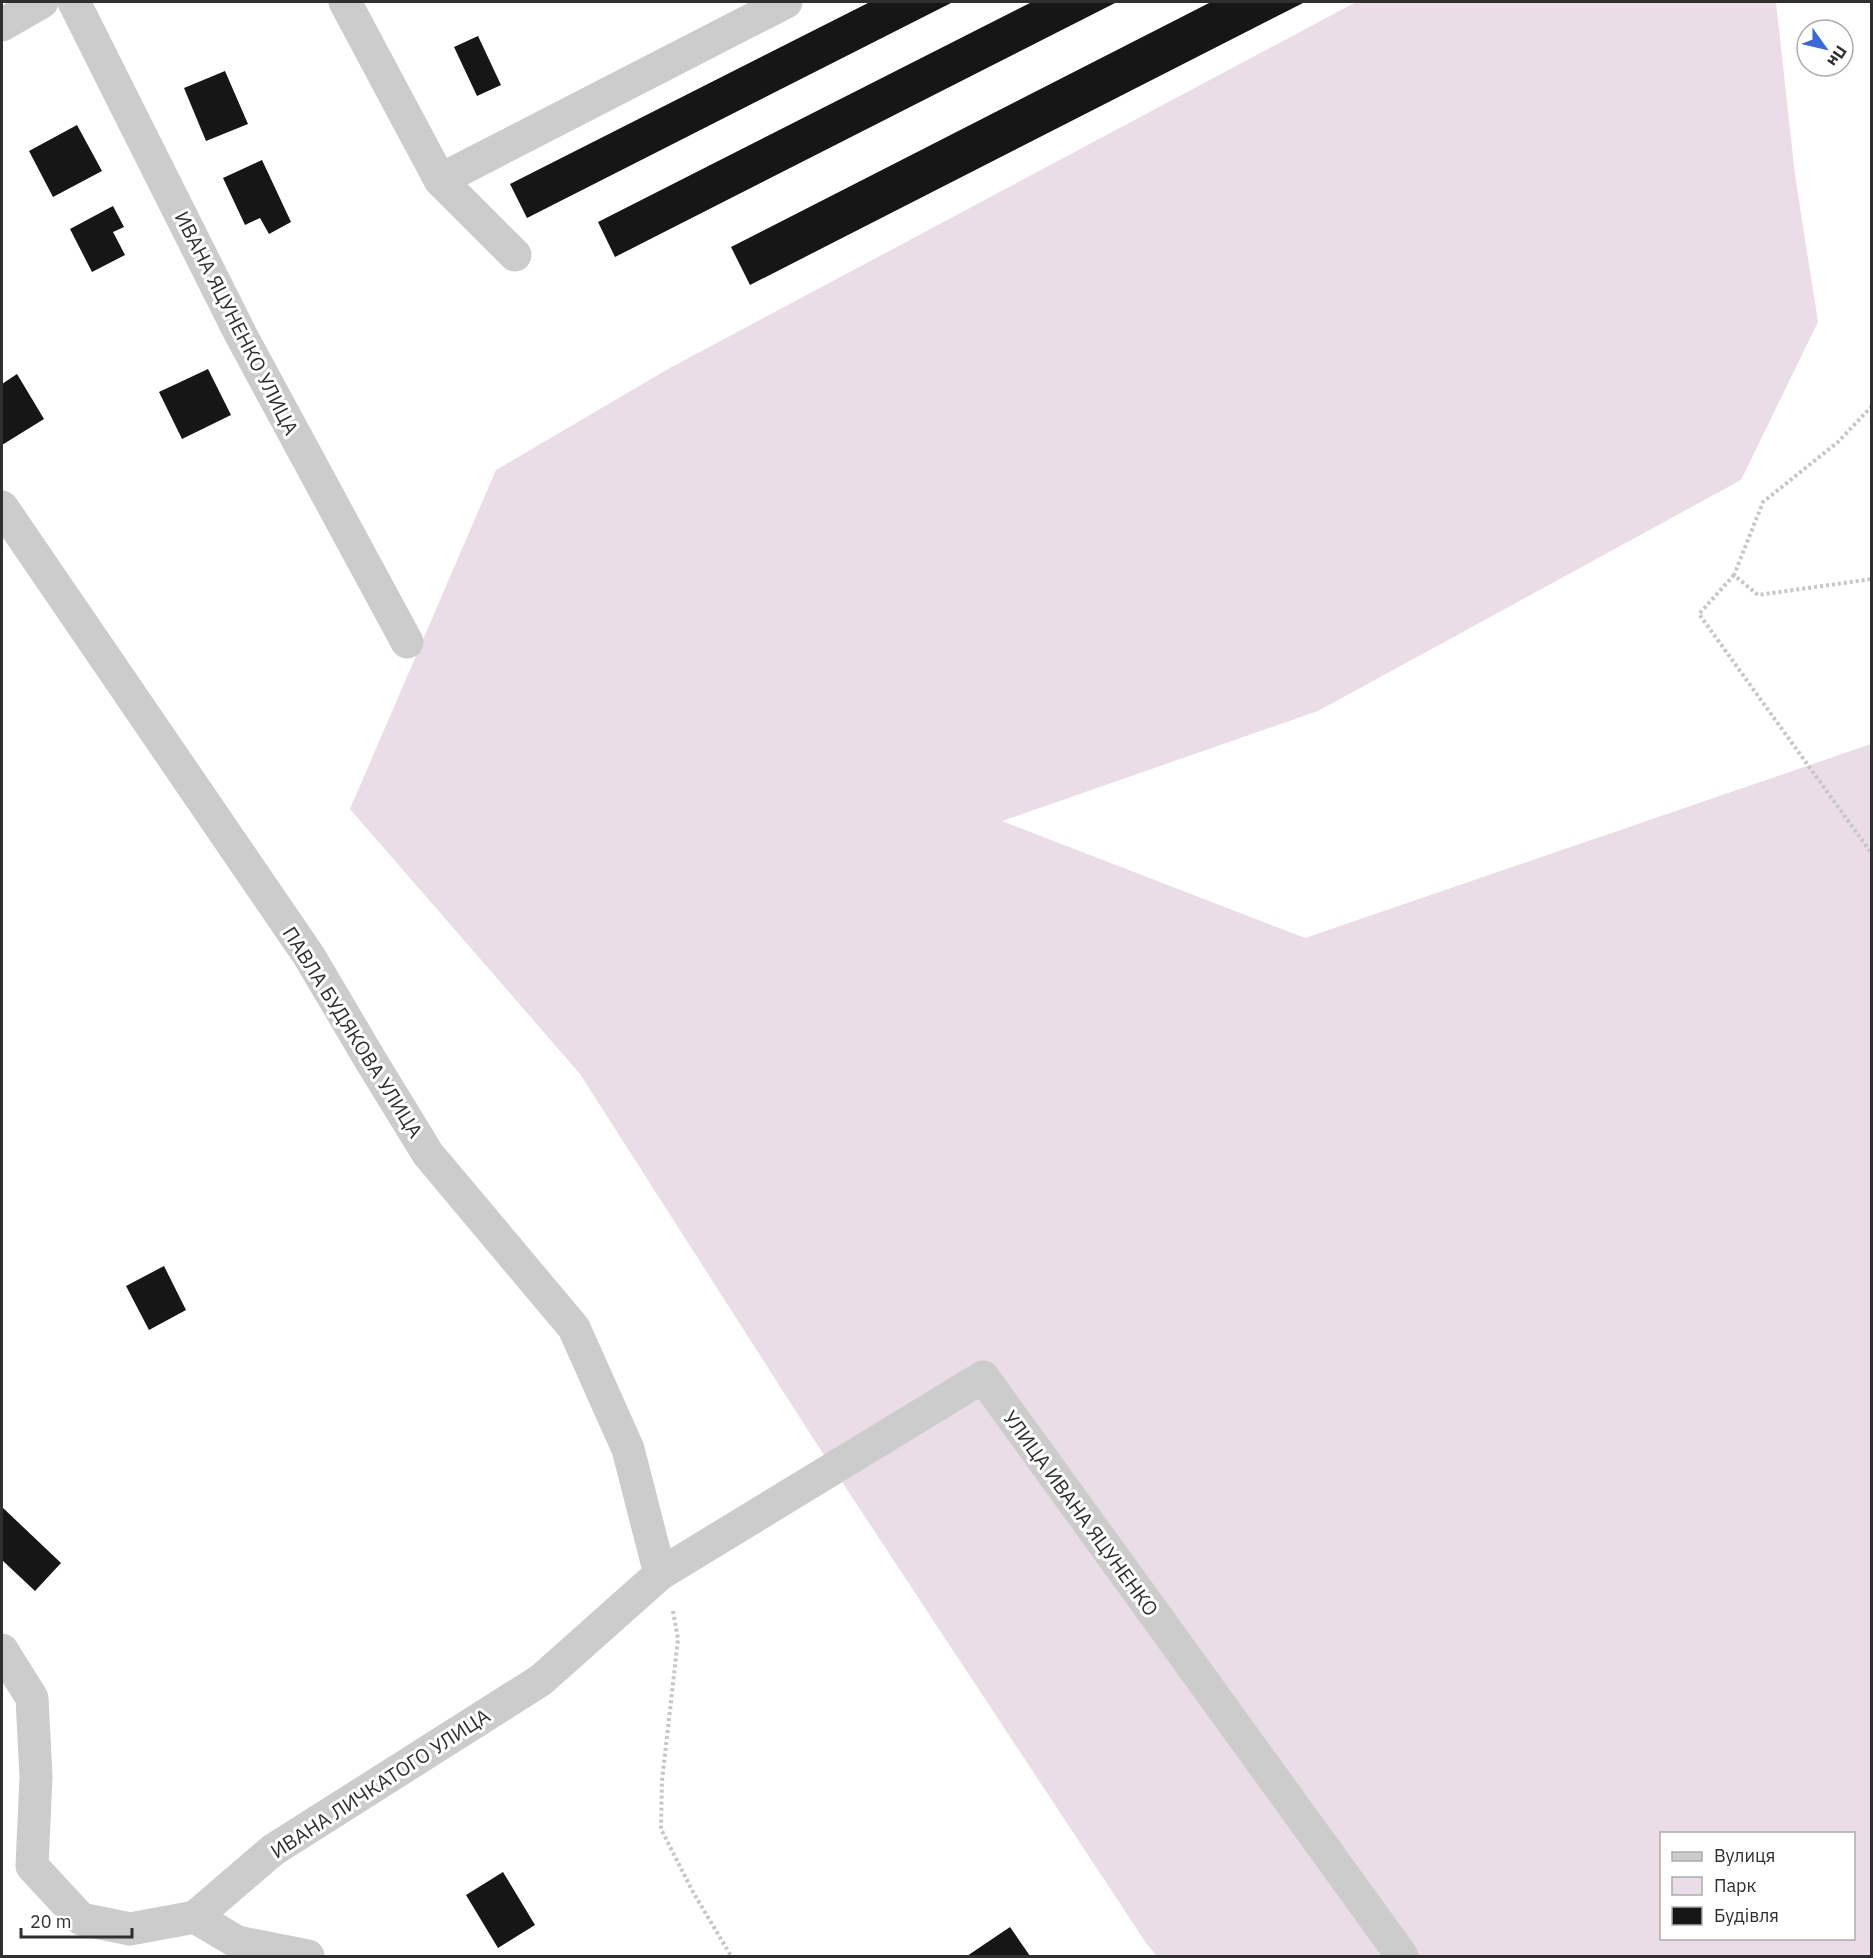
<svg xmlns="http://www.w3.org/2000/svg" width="1873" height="1958" viewBox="0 0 1873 1958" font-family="'IBM Plex Sans',sans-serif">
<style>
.green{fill:#ebdde7;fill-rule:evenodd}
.building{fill:#161616}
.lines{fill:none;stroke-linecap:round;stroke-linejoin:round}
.path{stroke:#c6c6c6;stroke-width:4;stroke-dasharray:3 3;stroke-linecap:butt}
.minor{stroke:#ccc;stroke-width:33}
.labels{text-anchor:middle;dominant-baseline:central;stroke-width:6;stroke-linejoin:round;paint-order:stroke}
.street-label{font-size:20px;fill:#2f2f2f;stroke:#fff}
</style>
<rect width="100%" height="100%" fill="#fff"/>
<path class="green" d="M 1356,2 L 1776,2 L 1795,175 L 1818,322 L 1741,480 L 1318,711 L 1002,821 L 1305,938 L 1871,744 L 1871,1956 L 1157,1956 L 1146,1943 L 811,1435 L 580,1074 L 350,809 L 496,470 L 668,369 ZM 1662,1834 L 1854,1834 L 1854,1938 L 1662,1938 Z"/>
<g class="building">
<path d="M 870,2 L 953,2 L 527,218 L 510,184 Z"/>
<path d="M 1032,2 L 1117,2 L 615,257 L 598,222 Z"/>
<path d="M 1211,2 L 1305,2 L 750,285 L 731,247 Z"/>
<path d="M 478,36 L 501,85 L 477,96 L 454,47 Z"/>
<path d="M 225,71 L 248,124 L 206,141 L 184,88 Z"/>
<path d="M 77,125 L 102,171 L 53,197 L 29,151 Z"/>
<path d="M 262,160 L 291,222 L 269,234 L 260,218 L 245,225 L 223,178 Z"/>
<path d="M 113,206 L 124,227 L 113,232 L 125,255 L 92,272 L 70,229 Z"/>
<path d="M 208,369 L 231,415 L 182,439 L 159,392 Z"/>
<path d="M 17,374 L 44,419 L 2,445 L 2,384 Z"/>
<path d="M 164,1266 L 186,1310 L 149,1330 L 126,1286 Z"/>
<path d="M 2,1507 L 61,1563 L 35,1591 L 2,1560 Z"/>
<path d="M 503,1872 L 535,1925 L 498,1948 L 466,1895 Z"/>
<path d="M 1010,1927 L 1030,1956 L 967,1956 Z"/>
</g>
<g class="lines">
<g class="path">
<path d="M 1872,406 L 1838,442 L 1763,502 L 1734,575 L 1758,595 L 1872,579"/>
<path d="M 1734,575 L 1699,614 L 1872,854"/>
<path d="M 673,1611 L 678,1639 L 662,1781 L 661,1829 L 693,1892 L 731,1956"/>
</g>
<g class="minor">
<path d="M 74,2 L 241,335 L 407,642"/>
<path d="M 345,2 L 440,180 L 515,255"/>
<path d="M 2,25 L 42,2"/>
<path d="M 440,180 L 786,2"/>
<path d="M 2,507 L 309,956 L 371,1061 L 428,1154 L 574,1328 L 628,1449 L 660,1574"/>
<path d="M 2,1650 L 32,1698 L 36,1777 L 32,1866 L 81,1919 L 130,1929 L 195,1917"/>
<path d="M 308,1956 L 237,1942 L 195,1917 L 273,1850 L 541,1680 L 660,1574 L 983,1377 L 1402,1956"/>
</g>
</g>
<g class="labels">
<g class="street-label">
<text transform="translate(237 323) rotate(63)">ИВАНА ЯЦУНЕНКО УЛИЦА</text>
<text transform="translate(353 1032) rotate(58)">ПАВЛА БУДЯКОВА УЛИЦА</text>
<text transform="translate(1081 1513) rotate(54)">УЛИЦА ИВАНА ЯЦУНЕНКО</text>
<text transform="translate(380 1783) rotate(-33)">ИВАНА ЛИЧКАТОГО УЛИЦА</text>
</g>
</g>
<rect width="1873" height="1958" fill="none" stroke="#2f2f2f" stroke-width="6"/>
<rect x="1660" y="1832" width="195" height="108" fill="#ffffff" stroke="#acacac" stroke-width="1.5"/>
<rect x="1672" y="1852" width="30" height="9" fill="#cccccc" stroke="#acacac" stroke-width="1.5"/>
<text x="1714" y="1862" font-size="18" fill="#2f2f2f">Вулиця</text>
<rect x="1672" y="1877" width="30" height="18" fill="#ebdde7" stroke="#acacac" stroke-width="1.5"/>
<text x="1714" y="1892" font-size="18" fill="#2f2f2f">Парк</text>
<rect x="1672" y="1907" width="30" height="18" fill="#161616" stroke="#acacac" stroke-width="1.5"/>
<text x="1714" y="1922" font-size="18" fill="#2f2f2f">Будівля</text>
<g transform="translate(1825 48) rotate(124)"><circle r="28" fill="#ffffff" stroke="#acacac" stroke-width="1.5"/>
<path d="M0-4.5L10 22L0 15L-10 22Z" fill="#3b67db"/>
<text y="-9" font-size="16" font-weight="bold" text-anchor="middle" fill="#2f2f2f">Пн</text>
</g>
<path d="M21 1928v9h111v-9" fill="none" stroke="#2f2f2f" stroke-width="3"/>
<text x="30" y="1928" font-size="18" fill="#2f2f2f" stroke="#ffffff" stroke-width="4.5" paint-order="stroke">20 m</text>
</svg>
